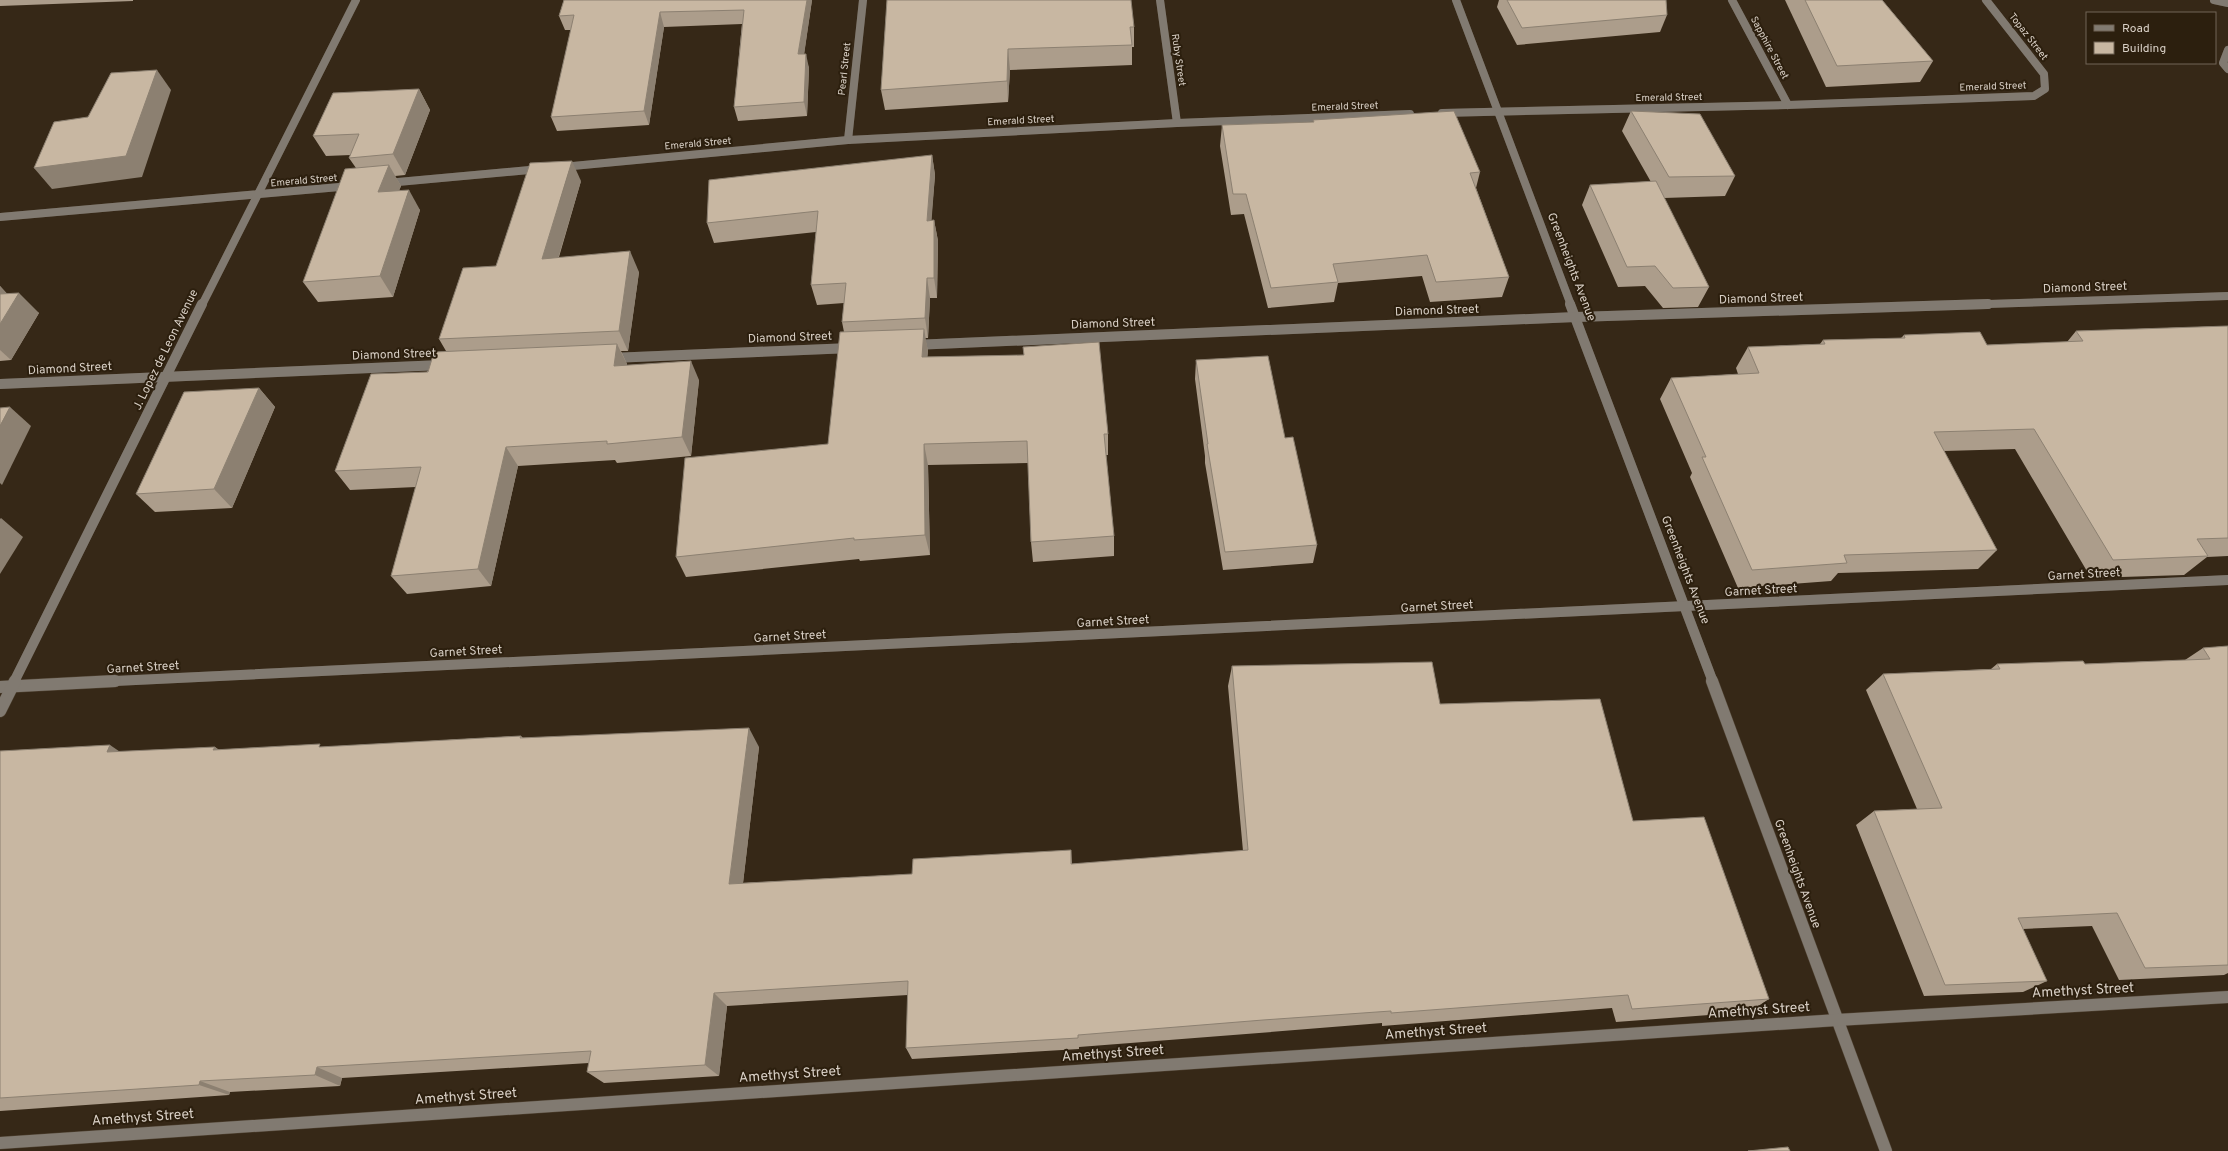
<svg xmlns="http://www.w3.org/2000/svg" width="2228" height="1151" viewBox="0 0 2228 1151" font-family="Overpass,sans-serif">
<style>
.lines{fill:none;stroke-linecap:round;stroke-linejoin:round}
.minor-far2-casing{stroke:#504333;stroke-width:8}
.minor-far1-casing{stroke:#504333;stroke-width:10}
.minor-casing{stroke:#504333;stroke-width:13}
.minor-far2{stroke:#817a71;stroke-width:8}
.minor-far1{stroke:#817a71;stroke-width:10}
.minor{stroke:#817a71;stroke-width:12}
.wall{fill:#ac9d8b}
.shaded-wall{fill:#8c8071}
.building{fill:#c8b7a2;stroke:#8c8071}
.labels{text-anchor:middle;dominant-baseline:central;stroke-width:4;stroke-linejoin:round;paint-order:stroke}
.far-street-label{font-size:10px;fill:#d8cfc5;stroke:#2c1f0e}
.street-label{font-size:12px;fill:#d8cfc5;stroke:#2c1f0e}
.near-street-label{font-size:14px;fill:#d8cfc5;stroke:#2c1f0e}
</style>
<rect width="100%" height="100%" fill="#362817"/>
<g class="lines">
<defs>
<g id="minor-far2">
<path d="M 1160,0 L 1177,123"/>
<path d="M 1456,0 L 1571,305"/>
<path d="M 1732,0 L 1788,105"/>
<path d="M 2214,0 L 2228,3"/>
<path d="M 2228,50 L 2223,63 L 2228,69"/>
<path d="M 1442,113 L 1788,105 L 2034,96 L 2045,89 L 2044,74 L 1986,0"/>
<path d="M 848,140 L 863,0"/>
<path d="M 562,167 L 848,140 L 1177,123 L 1410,114"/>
<path d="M 387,183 L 540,169"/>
<path d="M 0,217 L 351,186"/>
<path d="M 202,305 L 356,0"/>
<path d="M 1957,305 L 2228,296"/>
</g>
<g id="minor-far1">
<path d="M 1570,304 L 1713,682"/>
<path d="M 913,345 L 1576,317 L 1988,304"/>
<path d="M 611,358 L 851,348"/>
<path d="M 0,384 L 442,365"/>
<path d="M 14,682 L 202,304"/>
<path d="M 94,682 L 2228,580"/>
</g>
<g id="minor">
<path d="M 1712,681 L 1886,1151"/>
<path d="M 0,687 L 115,681"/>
<path d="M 0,711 L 15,681"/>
<path d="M 0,1143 L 1837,1020 L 2228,997"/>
</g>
</defs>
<use href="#minor-far2" class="minor-far2-casing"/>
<use href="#minor-far1" class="minor-far1-casing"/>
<use href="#minor" class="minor-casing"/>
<use href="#minor-far2" class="minor-far2"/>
<use href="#minor-far1" class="minor-far1"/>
<use href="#minor" class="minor"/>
</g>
<g class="wall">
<path d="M 0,0 L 133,0 L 133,1 L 0,6 Z"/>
<path d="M 564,0 L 812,0 L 804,54 L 809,68 L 807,116 L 738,121 L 734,107 L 742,24 L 664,27 L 649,125 L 557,131 L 551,117 L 571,30 L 565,30 L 559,16 Z"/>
<path d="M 887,0 L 1134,27 L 1134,47 L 1132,47 L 1132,65 L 1010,70 L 1008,102 L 885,110 L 881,90 Z"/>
<path d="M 1499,0 L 1666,0 L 1667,15 L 1660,32 L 1517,45 L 1497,7 Z"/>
<path d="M 1785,0 L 1882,0 L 1933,61 L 1920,82 L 1826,87 Z"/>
<path d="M 419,89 L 430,110 L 405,175 L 395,176 L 401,186 L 399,190 L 420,210 L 393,297 L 318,302 L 303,282 L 356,168 L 349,158 L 351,155 L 326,156 L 313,136 Z"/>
<path d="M 1631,111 L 1735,176 L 1725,196 L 1664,198 L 1709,287 L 1698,307 L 1663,308 L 1645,286 L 1618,287 L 1582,205 L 1590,185 L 1651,182 L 1622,131 Z"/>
<path d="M 1313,120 L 1480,172 L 1476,188 L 1509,277 L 1502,297 L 1430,302 L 1422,276 L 1338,283 L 1334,302 L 1268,308 L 1244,214 L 1231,215 L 1220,146 L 1222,125 L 1313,122 Z"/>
<path d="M 932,155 L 935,175 L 931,221 L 934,220 L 938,241 L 937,298 L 930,298 L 928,338 L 925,338 L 928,351 L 927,357 L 1108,434 L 1108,455 L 1106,455 L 1114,536 L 1114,556 L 1033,562 L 1031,542 L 1028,463 L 928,465 L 930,555 L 860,561 L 859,559 L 686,577 L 676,557 L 828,444 L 844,332 L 842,322 L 844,303 L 817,305 L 811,285 L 816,232 L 714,243 L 707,223 Z"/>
<path d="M 581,181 L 559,257 L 639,272 L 628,351 L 621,351 L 627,364 L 626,366 L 699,380 L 691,456 L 617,463 L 615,460 L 518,466 L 491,586 L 407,594 L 391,576 L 416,487 L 350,490 L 335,471 L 446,351 L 439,339 L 496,266 Z"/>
<path d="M 0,286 L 7,294 L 39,313 L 11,360 L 0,361 Z"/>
<path d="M 2228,326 L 2228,556 L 2207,557 L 2184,575 L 2091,578 L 2015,449 L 1944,451 L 1997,550 L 1978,569 L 1838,573 L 1831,581 L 1738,588 L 1690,477 L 1692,473 L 1660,399 L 1671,378 L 1738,374 L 1736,368 L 1748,347 L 1820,344 L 1823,340 L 1901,338 L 1904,335 L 1987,345 L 2067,342 L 2076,331 Z"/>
<path d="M 1196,360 L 1285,438 L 1317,545 L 1313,563 L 1223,570 L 1205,463 L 1205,456 L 1195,379 Z"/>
<path d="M 259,388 L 275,407 L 232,508 L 155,512 L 136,494 Z"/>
<path d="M 2228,646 L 2228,973 L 2224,975 L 2119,980 L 2092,926 L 2023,929 L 2047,981 L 2023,992 L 1924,996 L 1856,825 L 1874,811 L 1917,809 L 1866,690 L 1883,674 L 1991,669 L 1997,664 L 2085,664 L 2185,660 L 2203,648 Z"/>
<path d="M 1232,666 L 1440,704 L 1633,821 L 1769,999 L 1749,1012 L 1616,1022 L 1612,1008 L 1382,1026 L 1382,1023 L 1259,1033 L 1079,1047 L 1079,1049 L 912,1059 L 906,1048 L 908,995 L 727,1006 L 719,1076 L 604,1083 L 587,1072 L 589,1063 L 342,1078 L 340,1086 L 230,1092 L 229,1095 L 0,1111 L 0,751 L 120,752 L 215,747 L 219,750 L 323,747 L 521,736 L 523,738 L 759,747 L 743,883 L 912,874 L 1071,850 L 1072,864 L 1243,851 L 1228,686 Z"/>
</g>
<g class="shaded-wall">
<path d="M 807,0 L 812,0 L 802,69 L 798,54 Z"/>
<path d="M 660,12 L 664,27 L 649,125 L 644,111 Z"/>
<path d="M 1008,49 L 1010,70 L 1008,102 L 1007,81 Z"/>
<path d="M 806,54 L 809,68 L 807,116 L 804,102 Z"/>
<path d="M 157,70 L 171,90 L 142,177 L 52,189 L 34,168 Z"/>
<path d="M 419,89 L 430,110 L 405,175 L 393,154 Z"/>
<path d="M 932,155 L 935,175 L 930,241 L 927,221 Z"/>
<path d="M 572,161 L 581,181 L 552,279 L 542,259 Z"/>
<path d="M 389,165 L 401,186 L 391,212 L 378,192 Z"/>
<path d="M 409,190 L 420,210 L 393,297 L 380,276 Z"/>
<path d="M 934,220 L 938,241 L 937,298 L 934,278 Z"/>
<path d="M 630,251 L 639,272 L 628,351 L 619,331 Z"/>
<path d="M 927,278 L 930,298 L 928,338 L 925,318 Z"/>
<path d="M 0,286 L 14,301 L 0,309 Z"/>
<path d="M 19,293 L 39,313 L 11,360 L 0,350 L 0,324 Z"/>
<path d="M 924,329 L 928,351 L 926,379 L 922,357 Z"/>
<path d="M 617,344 L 627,364 L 624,386 L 614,366 Z"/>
<path d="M 691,361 L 699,380 L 691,456 L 682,437 Z"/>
<path d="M 259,388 L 275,407 L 232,508 L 214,489 Z"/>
<path d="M 10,407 L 31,426 L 2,485 L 0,483 L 0,426 Z"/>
<path d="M 924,444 L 928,465 L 930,555 L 925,535 Z"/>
<path d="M 506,447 L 518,466 L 491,586 L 478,569 Z"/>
<path d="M 1,518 L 23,537 L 0,574 L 0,519 Z"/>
<path d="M 749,728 L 759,747 L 741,900 L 729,884 Z"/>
<path d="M 110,745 L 138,764 L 107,752 Z"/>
<path d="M 215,747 L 240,765 L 213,750 Z"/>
<path d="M 714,993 L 727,1006 L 719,1076 L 705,1065 Z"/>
<path d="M 317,1067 L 342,1078 L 340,1086 L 315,1075 Z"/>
<path d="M 200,1081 L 230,1092 L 229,1095 L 199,1085 Z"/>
</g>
<g class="building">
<path d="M 564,0 L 807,0 L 798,54 L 806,54 L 804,102 L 734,107 L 744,10 L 660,12 L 644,111 L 551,117 L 574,15 L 559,16 Z"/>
<path d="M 887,0 L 1131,0 L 1134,27 L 1130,27 L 1132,45 L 1008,49 L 1007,81 L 881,90 Z"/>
<path d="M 1507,0 L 1666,0 L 1667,15 L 1522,28 Z"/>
<path d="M 1805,0 L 1882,0 L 1933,61 L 1837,66 Z"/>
<path d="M 157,70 L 126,156 L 34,168 L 54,122 L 88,117 L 111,73 Z"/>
<path d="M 419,89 L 393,154 L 349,158 L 359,134 L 313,136 L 333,93 Z"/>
<path d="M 1454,111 L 1480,172 L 1470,173 L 1509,277 L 1436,282 L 1427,255 L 1333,264 L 1338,282 L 1271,288 L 1246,194 L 1233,194 L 1222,125 L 1314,122 L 1313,120 Z"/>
<path d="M 1631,111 L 1700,114 L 1735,176 L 1669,177 Z"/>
<path d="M 932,155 L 927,221 L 934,220 L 934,278 L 927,278 L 925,318 L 842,322 L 846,283 L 811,285 L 818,211 L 707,223 L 709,180 Z"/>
<path d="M 572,161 L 542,259 L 630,251 L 619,331 L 439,339 L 463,268 L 496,266 L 530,163 Z"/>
<path d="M 389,165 L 378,192 L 409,190 L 380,276 L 303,282 L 345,169 Z"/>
<path d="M 1656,181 L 1709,287 L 1673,288 L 1655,266 L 1627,267 L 1590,185 Z"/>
<path d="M 19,293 L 0,324 L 0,294 Z"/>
<path d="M 2228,326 L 2228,538 L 2197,539 L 2208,556 L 2113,560 L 2034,429 L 1934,432 L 1997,550 L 1844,555 L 1847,563 L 1752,570 L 1702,457 L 1706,457 L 1671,378 L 1759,373 L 1748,347 L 1825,344 L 1823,340 L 1905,338 L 1904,335 L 1980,332 L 1987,345 L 2083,341 L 2076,331 Z"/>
<path d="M 924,329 L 922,357 L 1024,355 L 1023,347 L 1099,342 L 1108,434 L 1104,434 L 1114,536 L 1031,542 L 1027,441 L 924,444 L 925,535 L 854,540 L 854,538 L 676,557 L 685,458 L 828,444 L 840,332 Z"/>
<path d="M 617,344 L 614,366 L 691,361 L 682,437 L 607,444 L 607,441 L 506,447 L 478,569 L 391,576 L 421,467 L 335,471 L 371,374 L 428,372 L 434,352 Z"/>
<path d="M 1268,356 L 1285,438 L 1293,437 L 1317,545 L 1225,552 L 1207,444 L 1208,444 L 1196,360 Z"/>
<path d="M 259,388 L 214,489 L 136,494 L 184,392 Z"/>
<path d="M 10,407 L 0,426 L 0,408 Z"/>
<path d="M 2228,646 L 2228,965 L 2145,968 L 2117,913 L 2018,918 L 2047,981 L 1945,985 L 1874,811 L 1942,808 L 1883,674 L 2000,669 L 1997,664 L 2083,661 L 2085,664 L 2210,659 L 2203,648 Z"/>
<path d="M 1432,662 L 1440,704 L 1600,699 L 1633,821 L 1704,817 L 1769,999 L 1632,1009 L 1628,995 L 1391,1013 L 1391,1011 L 1263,1020 L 1078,1035 L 1078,1038 L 906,1048 L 908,981 L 714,993 L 705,1065 L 587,1072 L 591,1051 L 317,1067 L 315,1075 L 200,1081 L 199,1085 L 0,1098 L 0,751 L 110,745 L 107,752 L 215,747 L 213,750 L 320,744 L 319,747 L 521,736 L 520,738 L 749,728 L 729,884 L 912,874 L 913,859 L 1071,850 L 1071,864 L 1248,850 L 1232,666 Z"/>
<path d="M 1788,1147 L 1790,1151 L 1748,1151 Z"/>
</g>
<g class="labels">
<g class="far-street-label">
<text transform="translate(2028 37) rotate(52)">Topaz Street</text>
<text transform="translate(1769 48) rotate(62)">Sapphire Street</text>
<text transform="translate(1178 60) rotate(82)">Ruby Street</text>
<text transform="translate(845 69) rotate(-84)">Pearl Street</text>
<text transform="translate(1993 87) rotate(-2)">Emerald Street</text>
<text transform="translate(1669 98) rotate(-1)">Emerald Street</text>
<text transform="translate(1345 107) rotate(-2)">Emerald Street</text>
<text transform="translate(1021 121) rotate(-3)">Emerald Street</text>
<text transform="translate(698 144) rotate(-5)">Emerald Street</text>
<text transform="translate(304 181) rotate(-5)">Emerald Street</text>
</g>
<g class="street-label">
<text transform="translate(1571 267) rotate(69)">Greenheights Avenue</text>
<text transform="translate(2085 288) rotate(-2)">Diamond Street</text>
<text transform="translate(1761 299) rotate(-2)">Diamond Street</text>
<text transform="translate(1437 311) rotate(-2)">Diamond Street</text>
<text transform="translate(1113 324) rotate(-2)">Diamond Street</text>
<text transform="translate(790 338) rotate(-2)">Diamond Street</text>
<text transform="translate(166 350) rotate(-64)">J. Lopez de Leon Avenue</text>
<text transform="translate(394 355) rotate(-2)">Diamond Street</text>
<text transform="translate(70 369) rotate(-3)">Diamond Street</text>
<text transform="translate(1685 570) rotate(69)">Greenheights Avenue</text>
<text transform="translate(2084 575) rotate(-3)">Garnet Street</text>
<text transform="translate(1761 591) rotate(-3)">Garnet Street</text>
<text transform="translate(1437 607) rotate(-3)">Garnet Street</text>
<text transform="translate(1113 622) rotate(-3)">Garnet Street</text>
<text transform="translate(790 637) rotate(-3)">Garnet Street</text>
<text transform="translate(466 652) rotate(-3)">Garnet Street</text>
<text transform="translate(143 668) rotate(-3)">Garnet Street</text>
<text transform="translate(1797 874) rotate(70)">Greenheights Avenue</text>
</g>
<g class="near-street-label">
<text transform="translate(2083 991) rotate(-3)">Amethyst Street</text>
<text transform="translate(1759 1011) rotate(-4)">Amethyst Street</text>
<text transform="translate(1436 1032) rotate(-4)">Amethyst Street</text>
<text transform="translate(1113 1054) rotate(-4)">Amethyst Street</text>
<text transform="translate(790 1075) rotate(-4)">Amethyst Street</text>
<text transform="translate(466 1097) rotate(-4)">Amethyst Street</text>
<text transform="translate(143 1118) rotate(-4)">Amethyst Street</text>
</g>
</g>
<rect x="2086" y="12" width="130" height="52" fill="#2c1f0e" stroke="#716557"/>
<rect x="2094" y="25" width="20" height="6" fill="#817a71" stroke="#716557"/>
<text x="2122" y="32" font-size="12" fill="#d8cfc5">Road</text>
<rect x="2094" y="42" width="20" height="12" fill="#c8b7a2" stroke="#716557"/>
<text x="2122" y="52" font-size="12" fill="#d8cfc5">Building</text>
</svg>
